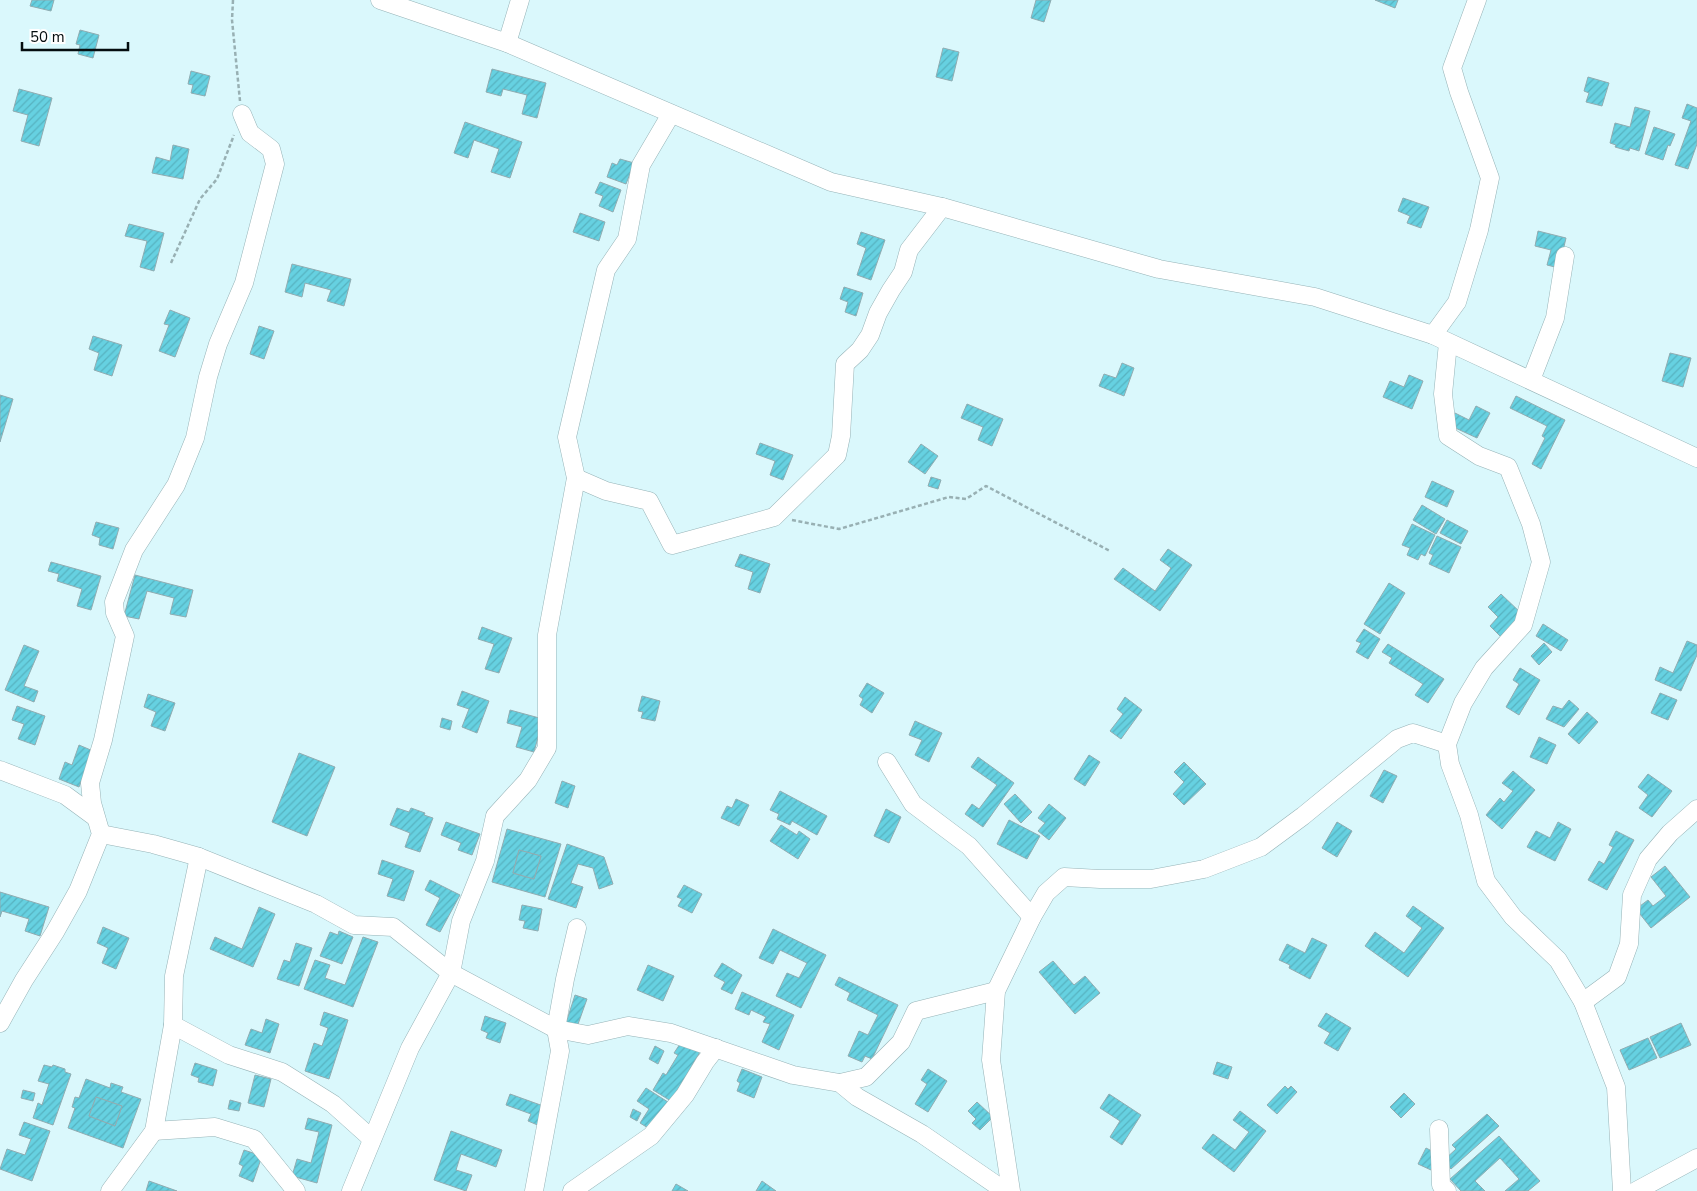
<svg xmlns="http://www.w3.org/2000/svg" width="1697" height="1191" viewBox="0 0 1697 1191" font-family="'Nunito Sans',sans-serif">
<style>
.building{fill:url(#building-hatch);stroke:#90acb1;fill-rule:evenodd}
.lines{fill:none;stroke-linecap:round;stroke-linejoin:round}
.minor-casing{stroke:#96b3b7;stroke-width:19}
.path{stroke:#98b0b3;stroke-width:2.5;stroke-dasharray:4 2.5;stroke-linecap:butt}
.minor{stroke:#fff;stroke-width:18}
</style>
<defs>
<pattern id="building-hatch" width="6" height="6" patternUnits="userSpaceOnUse" patternTransform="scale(1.25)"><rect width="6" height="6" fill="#66d1e1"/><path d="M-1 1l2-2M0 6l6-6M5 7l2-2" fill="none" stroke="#57b2c0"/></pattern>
</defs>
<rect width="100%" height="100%" fill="#daf8fc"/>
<g class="building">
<path d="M 32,0 L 54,0 L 51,11 L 30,6 Z"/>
<path d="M 1036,0 L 1051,0 L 1044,22 L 1031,18 Z"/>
<path d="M 1375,0 L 1398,0 L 1395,8 Z"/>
<path d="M 80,30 L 99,35 L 93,58 L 78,54 L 80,45 L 76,44 Z"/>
<path d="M 943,48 L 959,52 L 952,81 L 936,77 Z"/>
<path d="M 492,69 L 546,83 L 537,118 L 522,114 L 527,95 L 503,89 L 501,96 L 486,92 Z"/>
<path d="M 191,71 L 210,76 L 205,96 L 191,93 L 193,85 L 188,84 Z"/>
<path d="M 1588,77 L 1609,83 L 1602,106 L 1586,102 L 1589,93 L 1584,91 Z"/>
<path d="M 19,89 L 52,98 L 39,146 L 21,141 L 28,115 L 13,111 Z"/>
<path d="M 1687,104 L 1697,108 L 1697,144 L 1688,169 L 1675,165 L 1691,121 L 1682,118 Z"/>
<path d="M 1635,107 L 1650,111 L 1639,151 L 1630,148 L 1629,151 L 1615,147 L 1616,145 L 1610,143 L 1615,123 L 1630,127 Z"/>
<path d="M 465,122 L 522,142 L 510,178 L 491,172 L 499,149 L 474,140 L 468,158 L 454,153 Z"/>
<path d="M 1654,127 L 1675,134 L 1670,146 L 1668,145 L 1663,160 L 1645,154 Z"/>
<path d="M 173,145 L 189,149 L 183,179 L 152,173 L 156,157 L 170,161 Z"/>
<path d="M 620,159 L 634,163 L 626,184 L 607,177 L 612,163 L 617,165 Z"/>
<path d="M 600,182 L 621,190 L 613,212 L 599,206 L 603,196 L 595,193 Z"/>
<path d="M 1403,198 L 1429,207 L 1421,228 L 1407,223 L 1410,216 L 1398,211 Z"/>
<path d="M 580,213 L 605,222 L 599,241 L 573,232 Z"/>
<path d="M 129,224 L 164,233 L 154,271 L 140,267 L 147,241 L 125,236 Z"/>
<path d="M 1538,231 L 1566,238 L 1559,268 L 1547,265 L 1551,250 L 1535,246 Z"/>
<path d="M 861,232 L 885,240 L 871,280 L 857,275 L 866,248 L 857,244 Z"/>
<path d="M 292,264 L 351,279 L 344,306 L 327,301 L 331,290 L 305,283 L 302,297 L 285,292 Z"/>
<path d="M 844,287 L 863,293 L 856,316 L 845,312 L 848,302 L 840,299 Z"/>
<path d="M 170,310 L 190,318 L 175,357 L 159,351 L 169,325 L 164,324 Z"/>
<path d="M 259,326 L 274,331 L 264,359 L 250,354 Z"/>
<path d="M 93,336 L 122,345 L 112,376 L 94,370 L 99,353 L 89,349 Z"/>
<path d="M 1670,353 L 1691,358 L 1683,387 L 1662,381 Z"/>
<path d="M 1122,363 L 1134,368 L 1124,396 L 1099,386 L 1104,374 L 1116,378 Z"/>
<path d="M 1409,375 L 1423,381 L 1412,409 L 1383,397 L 1390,381 L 1404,387 Z"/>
<path d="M 0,395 L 13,399 L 0,442 Z"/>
<path d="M 1516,396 L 1565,420 L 1541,469 L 1532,464 L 1545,438 L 1542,436 L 1547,426 L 1510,408 Z"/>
<path d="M 967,404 L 1003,419 L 992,446 L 978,440 L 983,427 L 961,418 Z"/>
<path d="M 1476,406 L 1490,413 L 1477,438 L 1449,425 L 1455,413 L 1469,420 Z"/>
<path d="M 760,443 L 793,455 L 783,480 L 770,475 L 775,461 L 756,454 Z"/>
<path d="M 921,444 L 938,456 L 925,474 L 908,462 Z"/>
<path d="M 931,477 L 941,480 L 938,489 L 928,486 Z"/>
<path d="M 1432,481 L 1454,491 L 1447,507 L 1425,497 Z"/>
<path d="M 1422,505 L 1445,519 L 1436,534 L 1413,520 Z"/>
<path d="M 1447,520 L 1468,531 L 1461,544 L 1440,533 Z"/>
<path d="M 96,522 L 119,528 L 113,549 L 99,545 L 100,538 L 92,535 Z"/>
<path d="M 1412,524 L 1435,535 L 1425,556 L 1421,554 L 1418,560 L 1407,555 L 1410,548 L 1402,545 Z"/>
<path d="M 1437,536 L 1461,547 L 1449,573 L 1429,564 L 1433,555 L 1429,553 Z"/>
<path d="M 1168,549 L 1192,565 L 1160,611 L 1114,579 L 1123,568 L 1155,591 L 1171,568 L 1160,560 Z"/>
<path d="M 740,554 L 770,564 L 760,593 L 748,589 L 753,572 L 735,566 Z"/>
<path d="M 51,562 L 101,576 L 91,610 L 77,606 L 82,589 L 57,581 L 59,574 L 48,571 Z"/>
<path d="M 135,575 L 193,590 L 186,617 L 170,614 L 174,598 L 147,591 L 139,619 L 124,616 Z"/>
<path d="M 1389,583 L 1405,593 L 1380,634 L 1364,624 Z"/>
<path d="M 1501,594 L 1522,614 L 1501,637 L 1490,626 L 1498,617 L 1488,607 Z"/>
<path d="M 1543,624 L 1568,640 L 1561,651 L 1536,636 Z"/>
<path d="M 482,627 L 512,638 L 499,673 L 485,669 L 494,644 L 478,639 Z"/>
<path d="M 1364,629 L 1380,639 L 1368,659 L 1356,652 L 1361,643 L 1356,641 Z"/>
<path d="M 1687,641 L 1697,645 L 1697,655 L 1681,691 L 1655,680 L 1660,667 L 1673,673 Z"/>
<path d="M 1544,643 L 1552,652 L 1539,665 L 1531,656 Z"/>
<path d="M 1388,644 L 1444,679 L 1428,703 L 1415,695 L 1423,684 L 1389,663 L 1392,658 L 1382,652 Z"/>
<path d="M 24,645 L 39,651 L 24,686 L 38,691 L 34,702 L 5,690 Z"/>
<path d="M 1520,668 L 1540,680 L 1519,715 L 1506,707 L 1519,684 L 1513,680 Z"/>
<path d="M 867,683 L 884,693 L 872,713 L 860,705 L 863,699 L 859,696 Z"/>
<path d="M 462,691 L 489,701 L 477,733 L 462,727 L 469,709 L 457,705 Z"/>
<path d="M 1660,693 L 1677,700 L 1668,720 L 1651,713 Z"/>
<path d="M 148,694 L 175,703 L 165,731 L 151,726 L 156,712 L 144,707 Z"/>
<path d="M 642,696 L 660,701 L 655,721 L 641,718 L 643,712 L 638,711 Z"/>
<path d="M 1125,697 L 1142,710 L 1121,739 L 1110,731 L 1123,714 L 1117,709 Z"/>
<path d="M 1569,700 L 1579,709 L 1564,727 L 1546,719 L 1553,706 L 1562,709 Z"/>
<path d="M 17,706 L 45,716 L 35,745 L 18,739 L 24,724 L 12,720 Z"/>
<path d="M 510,710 L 543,719 L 534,752 L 516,747 L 522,727 L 507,723 Z"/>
<path d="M 1587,712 L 1598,722 L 1579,744 L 1568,734 Z"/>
<path d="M 442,718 L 452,721 L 450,730 L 440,727 Z"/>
<path d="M 915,721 L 942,733 L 929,762 L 915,755 L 922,740 L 909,735 Z"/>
<path d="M 1539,737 L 1556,745 L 1547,764 L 1530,757 Z"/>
<path d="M 79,745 L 93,751 L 79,787 L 59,779 L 65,762 L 72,765 Z"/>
<path d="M 299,753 L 335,767 L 307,836 L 272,822 Z"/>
<path d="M 1089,755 L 1100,762 L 1085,786 L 1074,779 Z"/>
<path d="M 978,757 L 1014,783 L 983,827 L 965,814 L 972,804 L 979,809 L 997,785 L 971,767 Z"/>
<path d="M 1184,762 L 1206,784 L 1184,805 L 1173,794 L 1184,782 L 1174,772 Z"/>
<path d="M 1384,770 L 1397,776 L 1383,803 L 1370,796 Z"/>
<path d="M 1513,771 L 1535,790 L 1502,829 L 1486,815 L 1500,798 L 1504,802 L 1513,791 L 1502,783 Z"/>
<path d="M 1648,774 L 1672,791 L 1652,817 L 1639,808 L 1648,795 L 1638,787 Z"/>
<path d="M 562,781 L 575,786 L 568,808 L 555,803 Z"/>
<path d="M 780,791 L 827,816 L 817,835 L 792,821 L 790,825 L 777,819 L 779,814 L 770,810 Z"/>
<path d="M 1015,794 L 1032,812 L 1021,823 L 1004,804 Z"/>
<path d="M 736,799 L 749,805 L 739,826 L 721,818 L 727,806 L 732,808 Z"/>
<path d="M 1049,804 L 1066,818 L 1049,840 L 1038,831 L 1045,823 L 1038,818 Z"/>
<path d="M 397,808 L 409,812 L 411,808 L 425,813 L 424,815 L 433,818 L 420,852 L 405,847 L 410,833 L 390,825 Z"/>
<path d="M 886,809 L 901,817 L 889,843 L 874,836 Z"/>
<path d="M 1009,820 L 1040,836 L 1027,859 L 997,844 Z"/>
<path d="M 446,822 L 480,834 L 472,855 L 458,850 L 461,843 L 441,835 Z"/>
<path d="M 1337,822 L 1352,831 L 1337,857 L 1322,848 Z"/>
<path d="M 1558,822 L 1571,829 L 1555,861 L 1527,847 L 1536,831 L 1550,838 Z"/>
<path d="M 781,825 L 797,835 L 799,831 L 810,839 L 798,859 L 770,841 Z"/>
<path d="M 507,829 L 561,844 L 545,897 L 492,882 ZM 519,850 L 541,856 L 534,879 L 513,873 Z"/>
<path d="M 1616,831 L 1634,840 L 1607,890 L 1588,880 L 1599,861 L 1604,864 L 1613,847 L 1609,845 Z"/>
<path d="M 567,844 L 604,857 L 613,884 L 599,889 L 593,868 L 578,864 L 571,883 L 583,887 L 576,908 L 548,899 Z"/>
<path d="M 519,850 L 541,856 L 534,879 L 513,873 Z"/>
<path d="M 382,860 L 414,871 L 404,901 L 387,896 L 393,879 L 378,874 Z"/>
<path d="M 1665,866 L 1690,897 L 1651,928 L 1636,909 L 1648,900 L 1653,906 L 1666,896 L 1651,877 Z"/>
<path d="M 430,880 L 460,895 L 440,932 L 426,925 L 440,898 L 425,890 Z"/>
<path d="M 684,885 L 702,894 L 692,913 L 678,906 L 682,899 L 677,897 Z"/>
<path d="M 0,892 L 49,907 L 40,936 L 25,931 L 29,919 L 2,911 L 0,917 Z"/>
<path d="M 522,905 L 542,909 L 538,931 L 523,928 L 525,921 L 519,920 Z"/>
<path d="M 1413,906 L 1444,928 L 1408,977 L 1365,946 L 1375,932 L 1404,953 L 1422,928 L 1406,916 Z"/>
<path d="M 259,907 L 275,914 L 253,967 L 210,949 L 215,937 L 242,949 Z"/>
<path d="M 103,927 L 129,938 L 116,969 L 102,963 L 108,948 L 97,943 Z"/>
<path d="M 773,929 L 826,955 L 801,1008 L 776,996 L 787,973 L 799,978 L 807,963 L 780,950 L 773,964 L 759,958 Z"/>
<path d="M 339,931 L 353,937 L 342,964 L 320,956 L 330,932 L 338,935 Z"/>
<path d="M 363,937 L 378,942 L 353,1007 L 304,989 L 315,960 L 330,965 L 325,978 L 345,985 Z"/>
<path d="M 1312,938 L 1327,945 L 1310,979 L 1289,968 L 1290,965 L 1279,960 L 1287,944 L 1305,953 Z"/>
<path d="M 296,943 L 312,948 L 299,986 L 277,979 L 284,960 L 290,962 Z"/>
<path d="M 1053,961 L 1074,985 L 1085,976 L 1100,993 L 1075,1014 L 1039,972 Z"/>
<path d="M 722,963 L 742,975 L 732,994 L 721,989 L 725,982 L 714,976 Z"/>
<path d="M 648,965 L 674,976 L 663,1001 L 637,990 Z"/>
<path d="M 839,977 L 898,1005 L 872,1059 L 865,1056 L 862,1062 L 848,1056 L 859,1031 L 868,1035 L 878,1015 L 847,1000 L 850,993 L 835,985 Z"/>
<path d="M 742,992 L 794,1015 L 779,1050 L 762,1042 L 770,1024 L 763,1022 L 766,1017 L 751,1010 L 749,1015 L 735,1009 Z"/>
<path d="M 575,995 L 587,999 L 577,1027 L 566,1023 Z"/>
<path d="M 324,1012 L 348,1020 L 329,1079 L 305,1071 L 314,1043 L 322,1046 L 328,1028 L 320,1025 Z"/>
<path d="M 1326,1013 L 1351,1028 L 1338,1051 L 1324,1043 L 1330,1033 L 1318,1026 Z"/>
<path d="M 485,1016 L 506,1023 L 500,1043 L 486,1038 L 488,1033 L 481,1030 Z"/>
<path d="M 266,1019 L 279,1024 L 270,1053 L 245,1045 L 251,1029 L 262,1033 Z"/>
<path d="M 1681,1023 L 1691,1045 L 1660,1058 L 1650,1037 Z"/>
<path d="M 1648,1038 L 1657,1058 L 1629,1070 L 1620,1050 Z"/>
<path d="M 682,1041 L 700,1052 L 671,1101 L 653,1090 L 663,1073 L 666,1075 L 678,1055 L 674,1053 Z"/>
<path d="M 655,1046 L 664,1051 L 658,1064 L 649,1059 Z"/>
<path d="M 1217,1062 L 1232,1067 L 1228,1079 L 1213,1074 Z"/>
<path d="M 195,1063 L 217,1070 L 213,1086 L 198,1082 L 199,1078 L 191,1075 Z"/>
<path d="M 44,1065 L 52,1067 L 53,1065 L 65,1069 L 65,1072 L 71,1074 L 53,1125 L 33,1118 L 38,1103 L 42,1105 L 49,1084 L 38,1081 Z"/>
<path d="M 742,1069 L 762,1077 L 754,1098 L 737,1091 L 740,1083 L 737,1081 Z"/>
<path d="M 928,1069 L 947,1081 L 928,1112 L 915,1104 L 927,1084 L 921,1080 Z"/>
<path d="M 255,1075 L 271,1079 L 264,1107 L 248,1103 Z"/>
<path d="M 86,1079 L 110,1088 L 111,1083 L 123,1087 L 121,1092 L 141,1099 L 123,1148 L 68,1128 L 75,1108 L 72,1107 L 75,1097 L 79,1098 ZM 96,1097 L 122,1106 L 115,1126 L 89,1116 Z"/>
<path d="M 1285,1086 L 1288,1089 L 1291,1086 L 1297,1092 L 1277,1114 L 1267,1105 Z"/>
<path d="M 646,1088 L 671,1104 L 653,1131 L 640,1123 L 649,1109 L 637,1101 Z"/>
<path d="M 23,1090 L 35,1093 L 33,1101 L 21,1098 Z"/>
<path d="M 1404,1093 L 1415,1104 L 1401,1118 L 1390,1107 Z"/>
<path d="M 510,1094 L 546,1107 L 540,1126 L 528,1121 L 531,1114 L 506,1105 Z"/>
<path d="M 1109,1094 L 1141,1115 L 1122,1145 L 1110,1137 L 1120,1121 L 1100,1108 Z"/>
<path d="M 96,1097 L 122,1106 L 115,1126 L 89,1116 Z"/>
<path d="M 230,1100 L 241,1103 L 239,1111 L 228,1109 Z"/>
<path d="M 977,1102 L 993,1117 L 980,1130 L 972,1123 L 976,1119 L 968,1111 Z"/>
<path d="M 633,1109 L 641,1113 L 637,1121 L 630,1117 Z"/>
<path d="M 1240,1111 L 1266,1131 L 1234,1172 L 1202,1148 L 1213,1134 L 1235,1150 L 1249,1132 L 1233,1120 Z"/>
<path d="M 1487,1114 L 1499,1126 L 1451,1169 L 1443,1161 L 1456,1149 L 1452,1145 Z"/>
<path d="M 308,1118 L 332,1125 L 317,1183 L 292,1176 L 297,1159 L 311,1163 L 319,1132 L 305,1129 Z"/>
<path d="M 24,1122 L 50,1131 L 32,1181 L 0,1169 L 7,1149 L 25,1155 L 31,1139 L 19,1135 Z"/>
<path d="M 451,1131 L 502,1150 L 496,1167 L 461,1154 L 456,1170 L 472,1175 L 466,1191 L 434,1180 Z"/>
<path d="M 1499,1136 L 1540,1181 L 1528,1191 L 1505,1191 L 1519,1179 L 1500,1158 L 1475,1181 L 1485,1191 L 1461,1191 L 1450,1179 Z"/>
<path d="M 1426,1148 L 1438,1154 L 1431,1170 L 1418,1164 Z"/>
<path d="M 244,1150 L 262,1156 L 253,1182 L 239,1176 L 243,1166 L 239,1164 Z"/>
<path d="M 149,1181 L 177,1191 L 146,1191 Z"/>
<path d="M 762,1181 L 776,1191 L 756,1191 Z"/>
<path d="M 676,1184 L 688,1191 L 672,1191 Z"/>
</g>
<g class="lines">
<defs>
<g id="minor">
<path d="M 380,0 L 507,43 L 831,182 L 942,207 L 1159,269 L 1315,297 L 1433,335 L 1697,458"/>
<path d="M 507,43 L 520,0"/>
<path d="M 1433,335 L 1457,302 L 1479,230 L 1490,178 L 1459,92 L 1452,68 L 1477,0"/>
<path d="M 1448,343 L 1443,394 L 1448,436 L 1479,456 L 1508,467 L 1531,524 L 1541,562 L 1523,625 L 1484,668 L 1463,703 L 1447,744 L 1450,764 L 1469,815 L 1486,881 L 1513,917 L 1558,960 L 1583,1002 L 1616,1087 L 1622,1191"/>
<path d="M 1531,380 L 1555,318 L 1565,256"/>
<path d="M 576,478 L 606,491 L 649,501 L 672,545 L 774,517 L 837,455 L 841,436 L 845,364 L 860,350 L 870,335 L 878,313 L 891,290 L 903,272 L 909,250 L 942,207"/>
<path d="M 887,762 L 913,804 L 969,846 L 1032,917"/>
<path d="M 0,770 L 65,795 L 95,817"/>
<path d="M 101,834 L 153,844 L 199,857 L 316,904 L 354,925 L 393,927 L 451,973 L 556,1029 L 588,1035 L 628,1026 L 671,1033 L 793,1075 L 840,1083 L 857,1097 L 922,1134 L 1005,1191"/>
<path d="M 1583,1002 L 1617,977 L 1629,944 L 1632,895 L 1648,859 L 1670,833 L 1697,809"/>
<path d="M 0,1023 L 24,980 L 55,932 L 78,891 L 101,834 L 92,803 L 90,783 L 103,740 L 125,636 L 115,613 L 114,602 L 134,550 L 176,485 L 195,438 L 208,377 L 218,344 L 244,283 L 275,164 L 271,149 L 250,133 L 242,114"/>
<path d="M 173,1025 L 229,1055 L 282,1072 L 333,1104 L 372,1139"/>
<path d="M 840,1083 L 866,1077 L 901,1042 L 916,1011 L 996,991"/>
<path d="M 1439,1129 L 1441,1185 L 1447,1191"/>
<path d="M 154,1131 L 215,1127 L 254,1139 L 296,1191"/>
<path d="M 110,1191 L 154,1131 L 173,1025 L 174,976 L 199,857"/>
<path d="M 351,1191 L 410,1048 L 451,973 L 461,921 L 485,861 L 495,816 L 528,780 L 547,748 L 547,635 L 576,478 L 567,437 L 606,270 L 627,239 L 641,165 L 671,114"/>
<path d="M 534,1191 L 560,1051 L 556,1029 L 565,979 L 577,928"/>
<path d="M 572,1191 L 651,1136 L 685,1095 L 705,1062 L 716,1048"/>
<path d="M 1011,1191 L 991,1060 L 996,991 L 1032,917 L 1046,893 L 1064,877 L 1100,879 L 1151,879 L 1204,869 L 1261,847 L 1303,816 L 1397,739 L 1413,733 L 1447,744"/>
<path d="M 1636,1191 L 1697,1158"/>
</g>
</defs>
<use href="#minor" class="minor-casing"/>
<g class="path">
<path d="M 233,0 L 232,20 L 240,101"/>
<path d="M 171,263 L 200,199 L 217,179 L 234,135"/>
<path d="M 792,520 L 839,529 L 949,497 L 966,499 L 986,486 L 1110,551"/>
</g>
<use href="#minor" class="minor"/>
</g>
<path d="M22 42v8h106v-8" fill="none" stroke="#040d0f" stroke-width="2.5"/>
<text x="30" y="42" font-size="15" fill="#040d0f" stroke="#ffffff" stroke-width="4" paint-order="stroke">50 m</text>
</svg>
